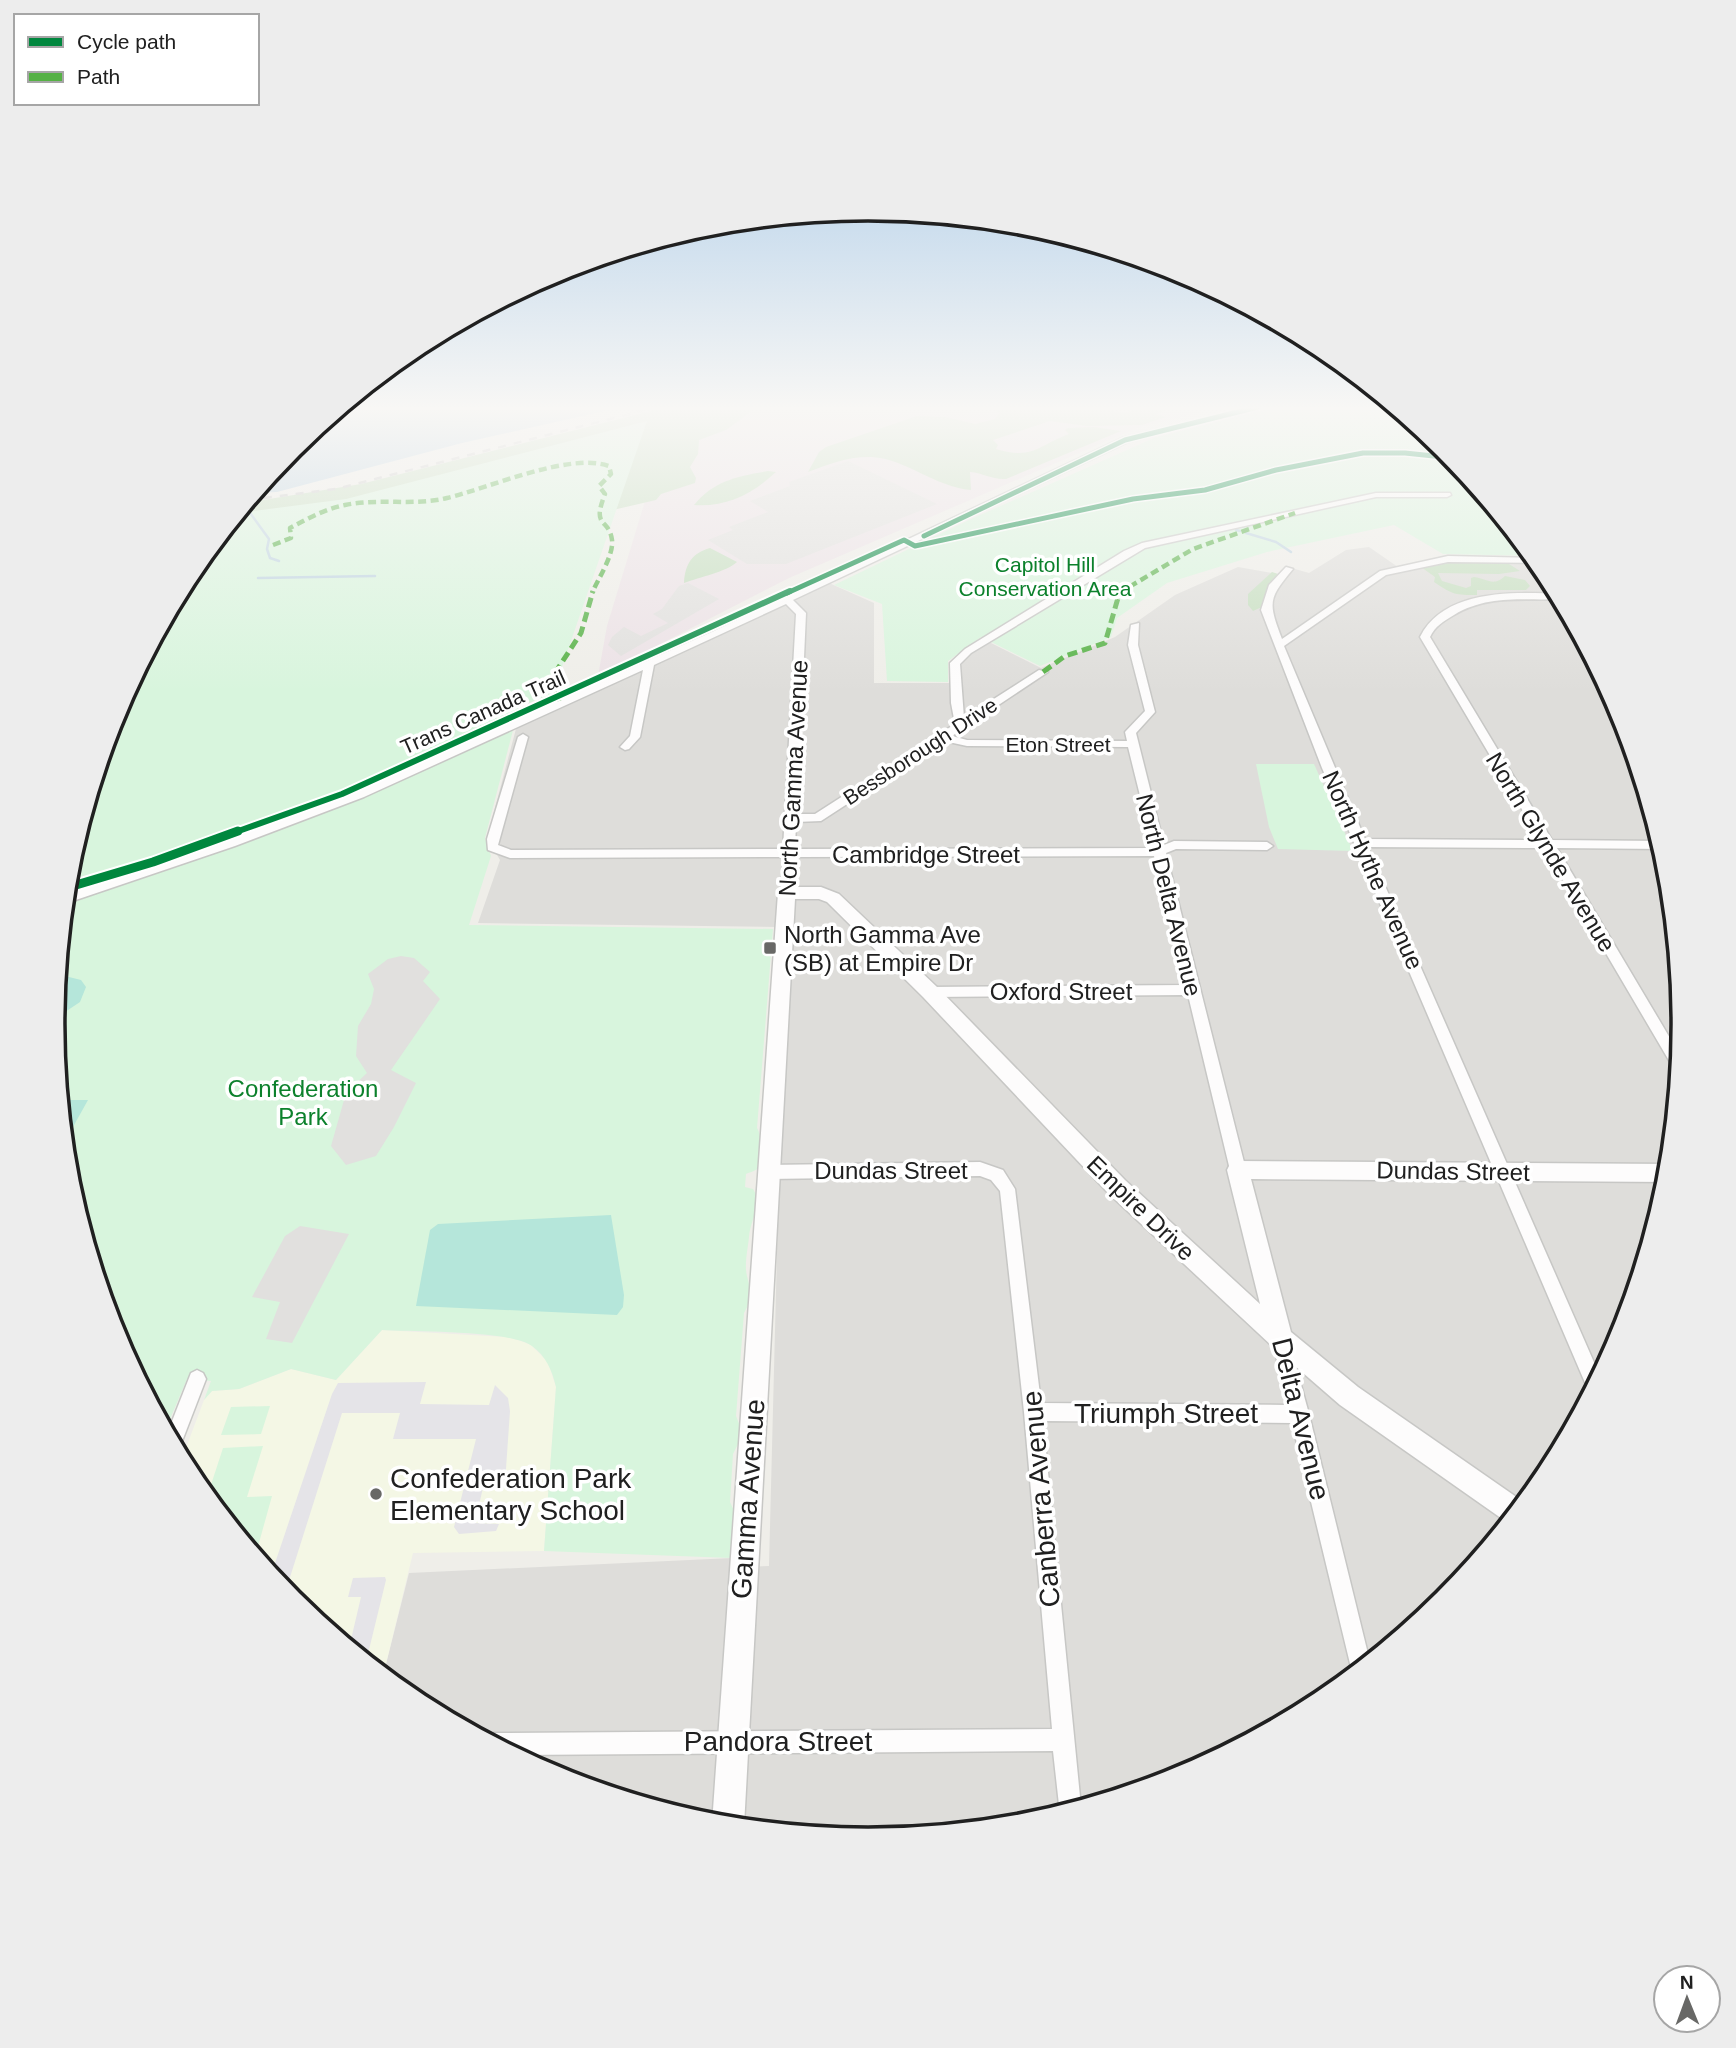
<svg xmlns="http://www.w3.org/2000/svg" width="1736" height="2048" viewBox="0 0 1736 2048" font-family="Arial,sans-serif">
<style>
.residential{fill:#deddda}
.industrial{fill:#ece2e6}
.education{fill:#f4f7e5}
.forest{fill:#c5debf}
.park{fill:#d8f5dd}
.pitch{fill:#b5e6da}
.parking{fill:#e1e0de}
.plaza{fill:#e5e4e8}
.water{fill:#bdd3e1}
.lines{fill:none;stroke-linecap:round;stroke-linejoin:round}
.stream{stroke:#bdd3e1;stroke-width:2.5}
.minor-casing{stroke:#c7c7c5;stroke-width:3}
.tertiary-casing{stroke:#c7c7c5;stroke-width:3}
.minor{fill:#fdfcfc;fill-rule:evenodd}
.tertiary{fill:#fdfcfc;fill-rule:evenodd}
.rail{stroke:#cbcbca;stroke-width:2.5;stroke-dasharray:8 8;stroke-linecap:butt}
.quiet-far1{stroke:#55b145;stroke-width:4.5;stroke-dasharray:8 4.5;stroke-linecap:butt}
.quiet{stroke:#55b145;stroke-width:5;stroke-dasharray:10 5;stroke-linecap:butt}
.cycleway-far2-casing{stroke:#fff;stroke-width:8}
.cycleway-far1-casing{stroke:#fff;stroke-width:10}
.cycleway-casing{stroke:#fff;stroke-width:13}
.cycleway-far2{stroke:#00873e;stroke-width:5}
.cycleway-far1{stroke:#00873e;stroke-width:6}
.cycleway{stroke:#00873e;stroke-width:9}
.poi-dot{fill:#686866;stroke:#fff;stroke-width:2.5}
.labels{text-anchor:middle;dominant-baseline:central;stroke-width:7;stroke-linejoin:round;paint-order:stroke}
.far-park-label{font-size:21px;fill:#0c812c;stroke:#fff}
.far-street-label{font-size:21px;fill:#202020;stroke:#fff}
.street-label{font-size:24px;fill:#202020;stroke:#fff}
.poi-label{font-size:24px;fill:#202020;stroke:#fff;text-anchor:start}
.park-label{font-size:24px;fill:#0c812c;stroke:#fff}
.near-street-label{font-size:28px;fill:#202020;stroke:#fff}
.near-poi-label{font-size:28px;fill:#202020;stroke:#fff;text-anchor:start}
.rim{fill:none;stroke:#202020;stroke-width:3.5}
</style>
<rect width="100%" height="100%" fill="#efeee9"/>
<path class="residential" d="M 1369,547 L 1398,567 L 1445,557 L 1539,562 L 1546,571 L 1622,712 L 1668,865 L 1683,1024 L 1668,1183 L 1621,1336 L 1546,1477 L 1444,1601 L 1321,1702 L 1180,1778 L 1027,1824 L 868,1839 L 709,1824 L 556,1777 L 415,1702 L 383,1676 L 409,1573 L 732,1558 L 732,1567 L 769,1566 L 778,1213 L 778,927 L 478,923 L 500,860 L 487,838 L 517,725 L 820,579 L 874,603 L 874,683 L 952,683 L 951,663 L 983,639 L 1041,668 L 1115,637 L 1175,595 L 1238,567 L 1278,574 L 1288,567 L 1309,573 L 1346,550 Z"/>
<path class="industrial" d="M 704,406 L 1227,406 L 1137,428 L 789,578 L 598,676 L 607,626 L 670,419 Z"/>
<path class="education" d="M 382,1330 L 507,1337 L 521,1341 L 531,1345 L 548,1362 L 556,1387 L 544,1551 L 413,1553 L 383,1676 L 291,1600 L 190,1477 L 181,1461 L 204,1400 L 212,1391 L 239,1389 L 291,1369 L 336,1380 Z"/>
<g class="forest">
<path d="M 671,406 L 759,406 L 726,430 L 699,440 L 698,454 L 690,467 L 696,478 L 695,483 L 661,494 L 656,500 L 436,551 L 192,568 L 245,503 L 361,484 Z"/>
<path d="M 990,406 L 1097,406 C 1112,413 1127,414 1142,408 L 1144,406 L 1163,406 L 1166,411 L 1156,414 L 1166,417 L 1142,425 L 1087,426 L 1050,421 L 993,440 L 998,445 L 996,449 C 1033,460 1037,446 1069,434 L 1065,430 L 1068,428 L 1094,427 L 1121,431 L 1006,479 C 992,480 984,473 970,472 L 971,490 C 935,487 906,459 872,457 C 849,456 829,464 808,472 L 819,452 L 826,447 L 917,416 L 946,417 L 975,424 L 995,419 L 999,413 Z"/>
<path d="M 768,471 L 776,472 C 752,494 727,507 694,505 C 713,481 738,476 768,471 Z"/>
<path d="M 710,548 L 737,562 C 726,572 700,577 684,583 C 685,564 692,553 710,548 Z"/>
<path d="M 1454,562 L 1509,564 L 1520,571 L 1499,574 L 1438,573 L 1442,581 L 1466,588 L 1471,586 L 1471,578 L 1474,577 C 1488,579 1493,587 1505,576 L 1525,580 L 1530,586 L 1526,590 L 1477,590 L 1477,595 C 1456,595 1453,595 1434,582 L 1435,577 L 1421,567 Z"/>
<path d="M 1272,572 L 1281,575 L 1264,606 L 1253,611 L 1248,605 L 1248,594 Z"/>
</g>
<g class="park">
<path d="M 1279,406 L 1394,406 L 1445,448 L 1534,556 L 1443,554 L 1394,525 L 1267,552 L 1167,583 L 1117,618 L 1111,637 L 1040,666 L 981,637 L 948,661 L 948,682 L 887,681 L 882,604 L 834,585 L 969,520 L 1154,438 Z"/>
<path d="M 647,421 L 553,693 L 519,707 L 485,838 L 491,856 L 469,925 L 773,929 L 757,1128 C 762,1136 764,1161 757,1169 C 755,1171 748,1173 746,1174 L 745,1187 L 753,1189 C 763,1203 750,1221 749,1237 C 748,1248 744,1265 747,1276 C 751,1290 752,1300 744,1313 L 736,1416 L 740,1426 L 739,1442 L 733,1454 L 730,1502 L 735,1513 L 732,1558 L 544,1551 L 556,1387 C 552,1370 546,1356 532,1346 C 510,1330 413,1332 382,1330 L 336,1380 L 291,1369 L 239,1389 L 212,1391 L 204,1400 L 211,1381 L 187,1379 L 165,1431 L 114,1336 L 68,1183 L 53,1024 L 68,865 L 115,712 L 190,571 L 238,513 L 346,499 Z"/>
<path d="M 1256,764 L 1314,764 L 1353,851 L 1278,849 L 1269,827 Z"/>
<path d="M 270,1406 L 261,1434 L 221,1435 L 231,1407 Z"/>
<path d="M 263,1446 L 247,1497 L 272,1496 L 257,1550 L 250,1550 L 207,1497 L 223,1448 Z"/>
</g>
<g class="pitch">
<path d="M 57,974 L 81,980 L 86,987 L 80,1002 L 53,1020 Z"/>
<path d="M 88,1100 L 64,1143 L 60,1100 Z"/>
<path d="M 611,1215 L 624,1295 L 623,1307 L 617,1315 L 416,1306 L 430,1230 L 438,1224 Z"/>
</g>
<g class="parking">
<path d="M 848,461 L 937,504 L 786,564 L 747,564 L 708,540 L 733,530 L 729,527 L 768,512 L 750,501 L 790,486 L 789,482 Z"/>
<path d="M 688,583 L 719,599 L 621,656 L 608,645 L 612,637 L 624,627 L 641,636 L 668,623 L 653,614 L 662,609 L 679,586 Z"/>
<path d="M 401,956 L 414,958 L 430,972 L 423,981 L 440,999 L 391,1070 L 416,1083 L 394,1127 L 376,1156 L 346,1165 L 331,1146 L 346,1093 L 367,1073 L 356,1056 L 358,1026 L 371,1004 L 374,989 L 368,974 L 388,959 Z"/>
<path d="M 300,1226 L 349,1234 L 292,1343 L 266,1339 L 280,1302 L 252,1297 L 285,1236 Z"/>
</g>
<g class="plaza">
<path d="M 426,1382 L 420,1404 L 489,1405 L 495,1385 L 508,1398 L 510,1411 L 505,1483 L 484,1483 L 475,1523 L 499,1524 L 496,1531 L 459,1534 L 454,1527 L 476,1439 L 393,1439 L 400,1413 L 342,1413 L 285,1593 L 271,1575 L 332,1394 L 338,1383 Z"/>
<path d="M 385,1577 L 386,1580 L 366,1662 L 349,1648 L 361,1597 L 348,1597 L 353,1578 Z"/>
</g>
<path class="water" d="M 342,406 L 627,406 L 462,443 L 277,492 L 254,493 L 292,447 Z"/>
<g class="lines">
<g class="stream">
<path d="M 248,504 L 248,510 L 269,539 L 267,549 L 270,558 L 279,561"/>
<path d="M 1236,530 L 1240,531"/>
<path d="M 1246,533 L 1276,542 L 1291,552"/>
<path d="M 258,578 L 375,576"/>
</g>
<defs>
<g id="minor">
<path d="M 1255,406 L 1266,406 L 1128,442 L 793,600 L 806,613 L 797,814 L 815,814 L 955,724 L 951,703 L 950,663 L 965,649 L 1124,551 L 1142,543 L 1376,493 L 1450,493 L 1451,495 L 1447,497 L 1376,497 L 1145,548 L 971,653 L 960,664 L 964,718 L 1039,670 L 1048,672 L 952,736 L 967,740 L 1127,741 L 1125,732 L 1145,711 L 1128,645 L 1131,625 L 1139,623 L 1138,645 L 1155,712 L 1136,733 L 1164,845 L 1174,841 L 1267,842 L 1273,846 L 1267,850 L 1176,849 L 1166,853 L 1246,1170 L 1244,1175 L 1238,1177 L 1232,1175 L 1230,1170 L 1188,995 L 930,997 L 923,992 L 930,987 L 1186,985 L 1154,856 L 795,857 L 793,893 L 787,897 L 781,893 L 783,857 L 510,858 L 488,850 L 487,839 L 518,737 L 523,734 L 528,737 L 498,845 L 511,850 L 783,849 L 796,614 L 786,604 L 654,665 L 640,737 L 629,749 L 625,750 L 620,747 L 630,736 L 643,670 L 364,797 L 235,846 L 64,904 L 65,895 L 227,840 L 356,791 L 714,631 L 1122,438 ZM 944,741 L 967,746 L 1128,747 L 1153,848 L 795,849 L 796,822 L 821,821 Z"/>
<path d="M 1448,556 L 1536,558 L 1540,563 L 1448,562 L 1386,575 L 1284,646 L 1365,839 L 1540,840 L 1420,637 C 1444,589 1514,592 1558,594 L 1561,599 C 1523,601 1489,594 1454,615 C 1444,621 1435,626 1430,637 L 1552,840 L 1661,841 L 1662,849 L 1557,848 L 1680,1055 L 1679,1071 L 1674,1069 L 1544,848 L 1368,847 L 1600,1376 L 1591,1393 L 1589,1392 L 1322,768 L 1261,610 L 1269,585 L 1286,567 L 1293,569 C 1268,599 1268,602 1282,639 L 1380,571 Z"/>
<path d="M 980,1162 L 1003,1170 L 1015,1189 L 1041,1403 L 1288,1405 L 1272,1340 L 1275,1334 L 1281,1332 L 1287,1334 L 1309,1414 L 1370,1662 L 1353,1676 L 1292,1423 L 1043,1421 L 1081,1807 L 1060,1814 L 1053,1751 L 514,1755 L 485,1739 L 486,1736 L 494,1733 L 1052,1729 L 1024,1412 L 1000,1191 L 991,1180 L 980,1176 L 768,1179 L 762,1177 L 760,1172 L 762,1167 L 768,1165 Z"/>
<path d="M 197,1370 L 203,1373 L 206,1379 L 181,1444 L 176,1452 L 167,1434 L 191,1373 Z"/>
</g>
<path id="tertiary" d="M 787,887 L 821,887 L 839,894 L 937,987 L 1125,1180 L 1260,1304 L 1227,1170 L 1230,1164 L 1238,1161 L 1670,1164 L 1668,1182 L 1251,1179 L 1291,1332 L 1358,1387 L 1525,1503 L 1508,1523 L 1340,1405 L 1272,1346 L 1109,1194 L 923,997 L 827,902 L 819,899 L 795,899 L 744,1826 L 712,1824 L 778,893 Z"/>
</defs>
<use href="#minor" class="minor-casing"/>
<use href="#tertiary" class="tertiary-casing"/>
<use href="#minor" class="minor"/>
<use href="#tertiary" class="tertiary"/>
<path class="rail" d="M 248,500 L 336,489 L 661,406"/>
<g class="quiet-far1">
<path d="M 273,545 L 291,538 L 290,528 C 307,519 325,509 345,505 C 378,498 414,506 447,498 C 489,488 569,452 609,466 L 611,474 L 599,486 L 605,494 C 591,529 609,517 612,540 C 614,555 598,579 592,593"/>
<path d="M 1119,593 L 1193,549 L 1295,513"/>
</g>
<g class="quiet">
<path d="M 1043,672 L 1065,656 L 1105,643 L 1120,591"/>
<path d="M 559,701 L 551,679 L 581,633 L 593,591"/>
</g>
<defs>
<g id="cycleway-far2">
<path d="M 924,536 L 1125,440 L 1262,406"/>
<path d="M 787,593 L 904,540 L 915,546 L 1133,499 L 1205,490 L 1276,470 L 1363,453 L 1405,453 L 1453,458"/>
</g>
<path id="cycleway-far1" d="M 233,833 L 342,794 L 790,591"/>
<path id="cycleway" d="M 66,888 L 153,862 L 238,831"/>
</defs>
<use href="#cycleway-far2" class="cycleway-far2-casing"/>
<use href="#cycleway-far1" class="cycleway-far1-casing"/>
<use href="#cycleway" class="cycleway-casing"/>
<use href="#cycleway-far2" class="cycleway-far2"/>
<use href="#cycleway-far1" class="cycleway-far1"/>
<use href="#cycleway" class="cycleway"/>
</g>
<linearGradient id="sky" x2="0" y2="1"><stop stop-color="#97c0e5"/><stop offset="0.59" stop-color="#f8f7f5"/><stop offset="1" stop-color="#f8f7f5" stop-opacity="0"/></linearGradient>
<rect width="1736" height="692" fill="url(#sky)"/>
<g class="poi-dot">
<rect x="763" y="941" width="14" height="14" rx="3.5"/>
<circle cx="376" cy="1494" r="7"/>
</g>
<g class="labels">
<g class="far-park-label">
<text x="1045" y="564">Capitol Hill<tspan x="1045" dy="24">Conservation Area</tspan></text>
</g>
<g class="far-street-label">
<text transform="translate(483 712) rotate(-24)">Trans Canada Trail</text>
<text x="1058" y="744">Eton Street</text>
<text transform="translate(920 751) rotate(-33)">Bessborough Drive</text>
</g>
<g class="street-label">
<text transform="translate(793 778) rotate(-87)">North Gamma Avenue</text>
<text transform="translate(1551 852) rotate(59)">North Glynde Avenue</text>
<text x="926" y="854">Cambridge Street</text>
<text transform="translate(1373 870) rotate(66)">North Hythe Avenue</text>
<text transform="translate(1169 895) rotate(76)">North Delta Avenue</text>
<text x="1061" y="991">Oxford Street</text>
<text x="891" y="1170">Dundas Street</text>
<text transform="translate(1453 1171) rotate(1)">Dundas Street</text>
<text transform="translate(1141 1208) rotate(44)">Empire Drive</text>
</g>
<g class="poi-label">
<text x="784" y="934">North Gamma Ave<tspan x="784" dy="28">(SB) at Empire Dr</tspan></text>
</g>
<g class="park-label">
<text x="303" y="1088">Confederation<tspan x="303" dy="28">Park</tspan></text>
</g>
<g class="near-street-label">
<text x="1166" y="1413">Triumph Street</text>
<text transform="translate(1301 1419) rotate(76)">Delta Avenue</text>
<text transform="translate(748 1499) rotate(-86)">Gamma Avenue</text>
<text transform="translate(1041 1499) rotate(-95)">Canberra Avenue</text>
<text x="778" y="1741">Pandora Street</text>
</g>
<g class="near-poi-label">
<text x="390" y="1478">Confederation Park<tspan x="390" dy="32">Elementary School</tspan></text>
</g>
</g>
<path d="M0 0H1736V2048H0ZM65 1024a803 803 0 1 1 1606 0a803 803 0 1 1-1606 0Z" fill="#ededed" fill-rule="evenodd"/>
<path class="rim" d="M65 1024a803 803 0 1 1 1606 0a803 803 0 1 1-1606 0Z"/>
<rect x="14" y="14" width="245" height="91" fill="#ffffff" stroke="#a6a6a6" stroke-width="2"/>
<rect x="28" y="37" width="35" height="10" fill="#00873e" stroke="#a6a6a6" stroke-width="2"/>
<text x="77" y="49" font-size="21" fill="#202020">Cycle path</text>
<rect x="28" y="72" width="35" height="10" fill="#55b145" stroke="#a6a6a6" stroke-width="2"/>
<text x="77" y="84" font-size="21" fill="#202020">Path</text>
<g transform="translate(1687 1999) rotate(359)"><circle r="33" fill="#ffffff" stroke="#a6a6a6" stroke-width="2"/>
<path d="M0-5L12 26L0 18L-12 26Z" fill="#686866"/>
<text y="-10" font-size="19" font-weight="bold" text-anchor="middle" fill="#202020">N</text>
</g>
</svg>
